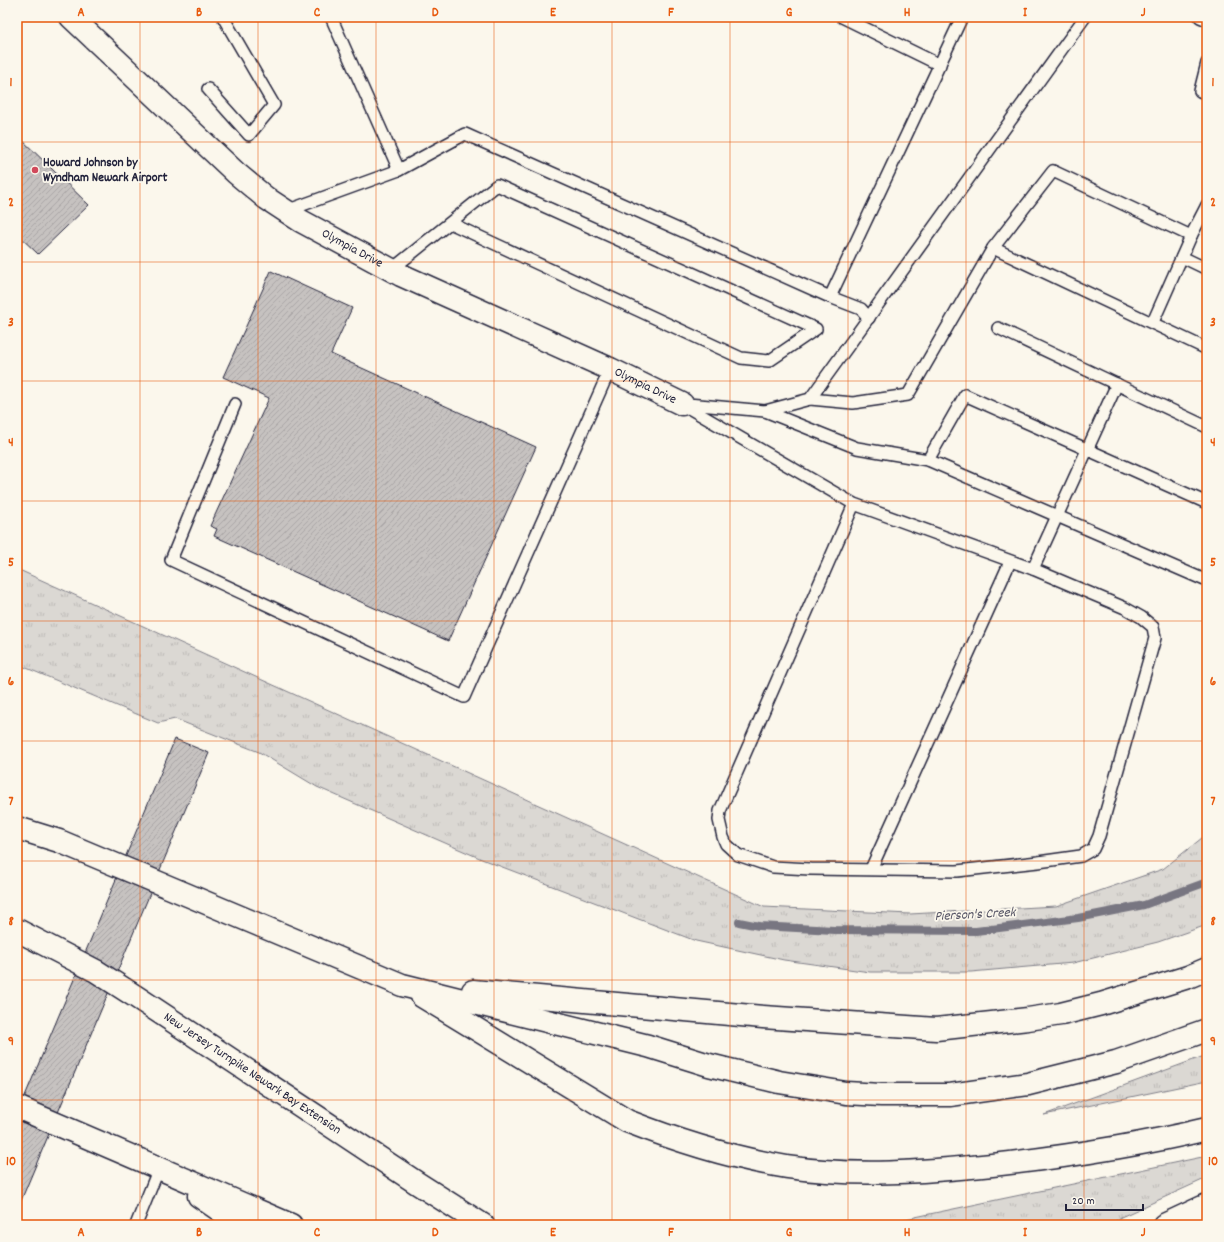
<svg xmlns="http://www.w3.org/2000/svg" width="1224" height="1242" viewBox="0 0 1224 1242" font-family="Dekko,sans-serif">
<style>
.grass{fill:url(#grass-tufts);stroke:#7e7d87}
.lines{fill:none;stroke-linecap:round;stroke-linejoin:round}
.stream{stroke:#787681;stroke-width:8}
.building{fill:url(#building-hatch);stroke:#22223b}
.lane-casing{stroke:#22223b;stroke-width:14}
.street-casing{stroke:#22223b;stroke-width:25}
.highway-casing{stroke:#22223b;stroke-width:25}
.lane{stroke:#fbf7ec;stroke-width:11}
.street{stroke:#fbf7ec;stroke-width:22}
.highway{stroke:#fbf7ec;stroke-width:22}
.grid{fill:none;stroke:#e8590c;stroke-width:1;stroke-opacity:0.55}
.poi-dot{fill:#d1495b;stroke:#fbf7ec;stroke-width:1.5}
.labels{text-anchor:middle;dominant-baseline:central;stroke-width:3.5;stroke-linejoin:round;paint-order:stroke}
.poi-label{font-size:13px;font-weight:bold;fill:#22223b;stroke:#fbf7ec;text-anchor:start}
.street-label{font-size:13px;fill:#22223b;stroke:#fbf7ec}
.water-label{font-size:14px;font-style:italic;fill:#545364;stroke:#fbf7ec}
.neatline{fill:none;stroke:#e8590c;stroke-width:1.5}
.grid-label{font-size:13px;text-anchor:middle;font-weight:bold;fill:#e8590c}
</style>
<defs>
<pattern id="grass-tufts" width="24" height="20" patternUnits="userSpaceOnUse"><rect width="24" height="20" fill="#dbd8d3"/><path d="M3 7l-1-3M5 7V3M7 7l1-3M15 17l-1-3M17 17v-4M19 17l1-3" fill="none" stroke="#bcb9b6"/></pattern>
<pattern id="building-hatch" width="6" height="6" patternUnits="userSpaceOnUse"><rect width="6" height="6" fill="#c6c2c0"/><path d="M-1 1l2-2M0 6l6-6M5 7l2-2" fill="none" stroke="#aaa6a6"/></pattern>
</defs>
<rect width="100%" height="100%" fill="#fbf7ec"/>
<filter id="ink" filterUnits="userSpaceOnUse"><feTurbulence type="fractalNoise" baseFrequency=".025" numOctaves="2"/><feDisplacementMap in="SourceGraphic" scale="8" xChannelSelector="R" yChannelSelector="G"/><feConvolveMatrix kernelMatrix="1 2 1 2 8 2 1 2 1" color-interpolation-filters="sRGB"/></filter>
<g filter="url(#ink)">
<g class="grass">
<path d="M 17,569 L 764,907 L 910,914 L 1056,906 L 1163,869 L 1207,834 L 1207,925 L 1158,942 L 1073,963 L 971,972 L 870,972 L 784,960 L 696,941 L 484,860 L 317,787 L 259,752 L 175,719 L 158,723 L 17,664 Z"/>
<path d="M 1207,1055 L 1207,1081 L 1044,1115 Z"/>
<path d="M 1207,1156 L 1207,1178 L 1121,1217 L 1110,1225 L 871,1225 L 896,1221 Z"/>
</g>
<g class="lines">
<path class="stream" d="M 739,922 L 759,926 L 834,930 L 976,931 L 1078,918 L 1144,905 L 1207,882"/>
</g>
<g class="building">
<path d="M 17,135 L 89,205 L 38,254 L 17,234 Z"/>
<path d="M 271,271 L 352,308 L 331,354 L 536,447 L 448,641 L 214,536 L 217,529 L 210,526 L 269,398 L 223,377 Z"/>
<path d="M 175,739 L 209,753 L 17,1210 L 17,1115 Z"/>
</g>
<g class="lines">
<defs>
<g id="lane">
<path d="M 331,17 L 399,170 L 465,134 L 830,297 L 962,17"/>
<path d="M 842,17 L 940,65"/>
<path d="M 1200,17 L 1207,20"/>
<path d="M 1207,63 L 1200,91 L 1207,94"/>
<path d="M 208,89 L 249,135 L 274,105 L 223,17"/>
<path d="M 286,211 L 399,170"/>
<path d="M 993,248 L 1207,349"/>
<path d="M 1182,257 L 1207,269"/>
<path d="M 391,270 L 497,185 L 816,329 L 769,361 L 741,358 L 450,223"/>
<path d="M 830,297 L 861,309 L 869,318"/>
<path d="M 1153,322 L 1191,236 L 1207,205"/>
<path d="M 998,328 L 1207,427"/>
<path d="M 810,399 L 853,403 L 908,395 L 993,248 L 1053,171 L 1191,236"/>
<path d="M 235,404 L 171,560 L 464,697 L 610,369"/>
<path d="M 682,404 L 854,504 L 1033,569 L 1125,608 L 1141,617 L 1153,627 L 1155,638 L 1099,836 L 1093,849 L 1081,856 L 1038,862 L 957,871 L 810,869 L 773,867 L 738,855 L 726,844 L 723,837 L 719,820 L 720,811 L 854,504"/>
<path d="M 688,404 L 765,411 L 810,399 L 1085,17"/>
<path d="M 765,411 L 857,448 L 928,460 L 1207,581"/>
<path d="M 928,460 L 965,395 L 1207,503"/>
<path d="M 1033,569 L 1117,384"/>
<path d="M 871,869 L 1010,562"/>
<path d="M 136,1225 L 159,1168"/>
</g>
<g id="street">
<path id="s1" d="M 71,17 L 236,173 L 266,198 L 301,221 L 401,275 L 610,369 L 682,404"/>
</g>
<g id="highway">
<path d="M 17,828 L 59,841 L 402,985 L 648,1046 L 709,1065 L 779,1082 L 846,1093 L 881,1095 L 950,1095 L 1028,1084 L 1116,1062 L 1207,1030"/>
<path id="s2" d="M 17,930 L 96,971 L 138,998 L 417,1183 L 483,1225"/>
<path d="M 473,991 L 763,1017 L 936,1029 L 1028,1019 L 1061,1014 L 1101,1004 L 1188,977 L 1207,969"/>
<path d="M 422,996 L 627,1121 C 678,1141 732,1158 787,1167 C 855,1177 924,1172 992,1165 C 1064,1157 1136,1146 1207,1129"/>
<path d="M 17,1107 L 291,1225"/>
<path d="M 199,1196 L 241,1225"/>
<path d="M 1164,1225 L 1207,1205"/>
</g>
</defs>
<use href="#lane" class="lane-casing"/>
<use href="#street" class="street-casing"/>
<use href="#highway" class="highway-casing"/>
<use href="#lane" class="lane"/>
<use href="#street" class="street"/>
<use href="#highway" class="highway"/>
</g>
</g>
<path class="grid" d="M 140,17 L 140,1225M 258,17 L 258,1225M 376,17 L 376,1225M 494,17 L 494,1225M 612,17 L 612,1225M 730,17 L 730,1225M 848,17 L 848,1225M 966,17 L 966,1225M 1084,17 L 1084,1225M 17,142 L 1207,142M 17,262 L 1207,262M 17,381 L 1207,381M 17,501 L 1207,501M 17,621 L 1207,621M 17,741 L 1207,741M 17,861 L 1207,861M 17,980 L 1207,980M 17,1100 L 1207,1100"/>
<circle class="poi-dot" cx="35" cy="170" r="4"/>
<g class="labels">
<g class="poi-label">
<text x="43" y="163">Howard Johnson by<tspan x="43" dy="15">Wyndham Newark Airport</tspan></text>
</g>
<g class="street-label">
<text stroke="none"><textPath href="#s1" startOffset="366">Olympia Drive</textPath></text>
<text stroke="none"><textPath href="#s1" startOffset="690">Olympia Drive</textPath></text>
<text stroke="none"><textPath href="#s2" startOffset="276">New Jersey Turnpike Newark Bay Extension</textPath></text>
</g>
<g class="water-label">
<text transform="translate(975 915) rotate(-3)">Pierson's Creek</text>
</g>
</g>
<rect width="1224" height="1242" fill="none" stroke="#fbf7ec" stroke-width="44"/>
<path d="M1066 1204v6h77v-6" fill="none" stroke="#22223b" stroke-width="2"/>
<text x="1072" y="1204" font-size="12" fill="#22223b" stroke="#fbf7ec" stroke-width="3" paint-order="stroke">20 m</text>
<rect x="22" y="22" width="1180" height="1198" class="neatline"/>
<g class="grid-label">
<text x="81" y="16">A</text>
<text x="199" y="16">B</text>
<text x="317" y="16">C</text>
<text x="435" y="16">D</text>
<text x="553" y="16">E</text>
<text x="671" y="16">F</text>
<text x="789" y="16">G</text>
<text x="907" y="16">H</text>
<text x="1025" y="16">I</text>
<text x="1143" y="16">J</text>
<text x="11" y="86">1</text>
<text x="1213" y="86">1</text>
<text x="11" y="206">2</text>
<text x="1213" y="206">2</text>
<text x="11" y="326">3</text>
<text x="1213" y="326">3</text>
<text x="11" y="446">4</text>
<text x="1213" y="446">4</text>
<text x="11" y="566">5</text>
<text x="1213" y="566">5</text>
<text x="11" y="685">6</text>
<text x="1213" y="685">6</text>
<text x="11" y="805">7</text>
<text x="1213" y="805">7</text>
<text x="11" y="925">8</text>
<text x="1213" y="925">8</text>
<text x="11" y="1045">9</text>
<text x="1213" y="1045">9</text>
<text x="11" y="1165">10</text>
<text x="1213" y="1165">10</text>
<text x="81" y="1236">A</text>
<text x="199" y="1236">B</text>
<text x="317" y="1236">C</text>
<text x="435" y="1236">D</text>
<text x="553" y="1236">E</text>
<text x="671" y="1236">F</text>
<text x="789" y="1236">G</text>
<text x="907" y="1236">H</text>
<text x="1025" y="1236">I</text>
<text x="1143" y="1236">J</text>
</g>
</svg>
